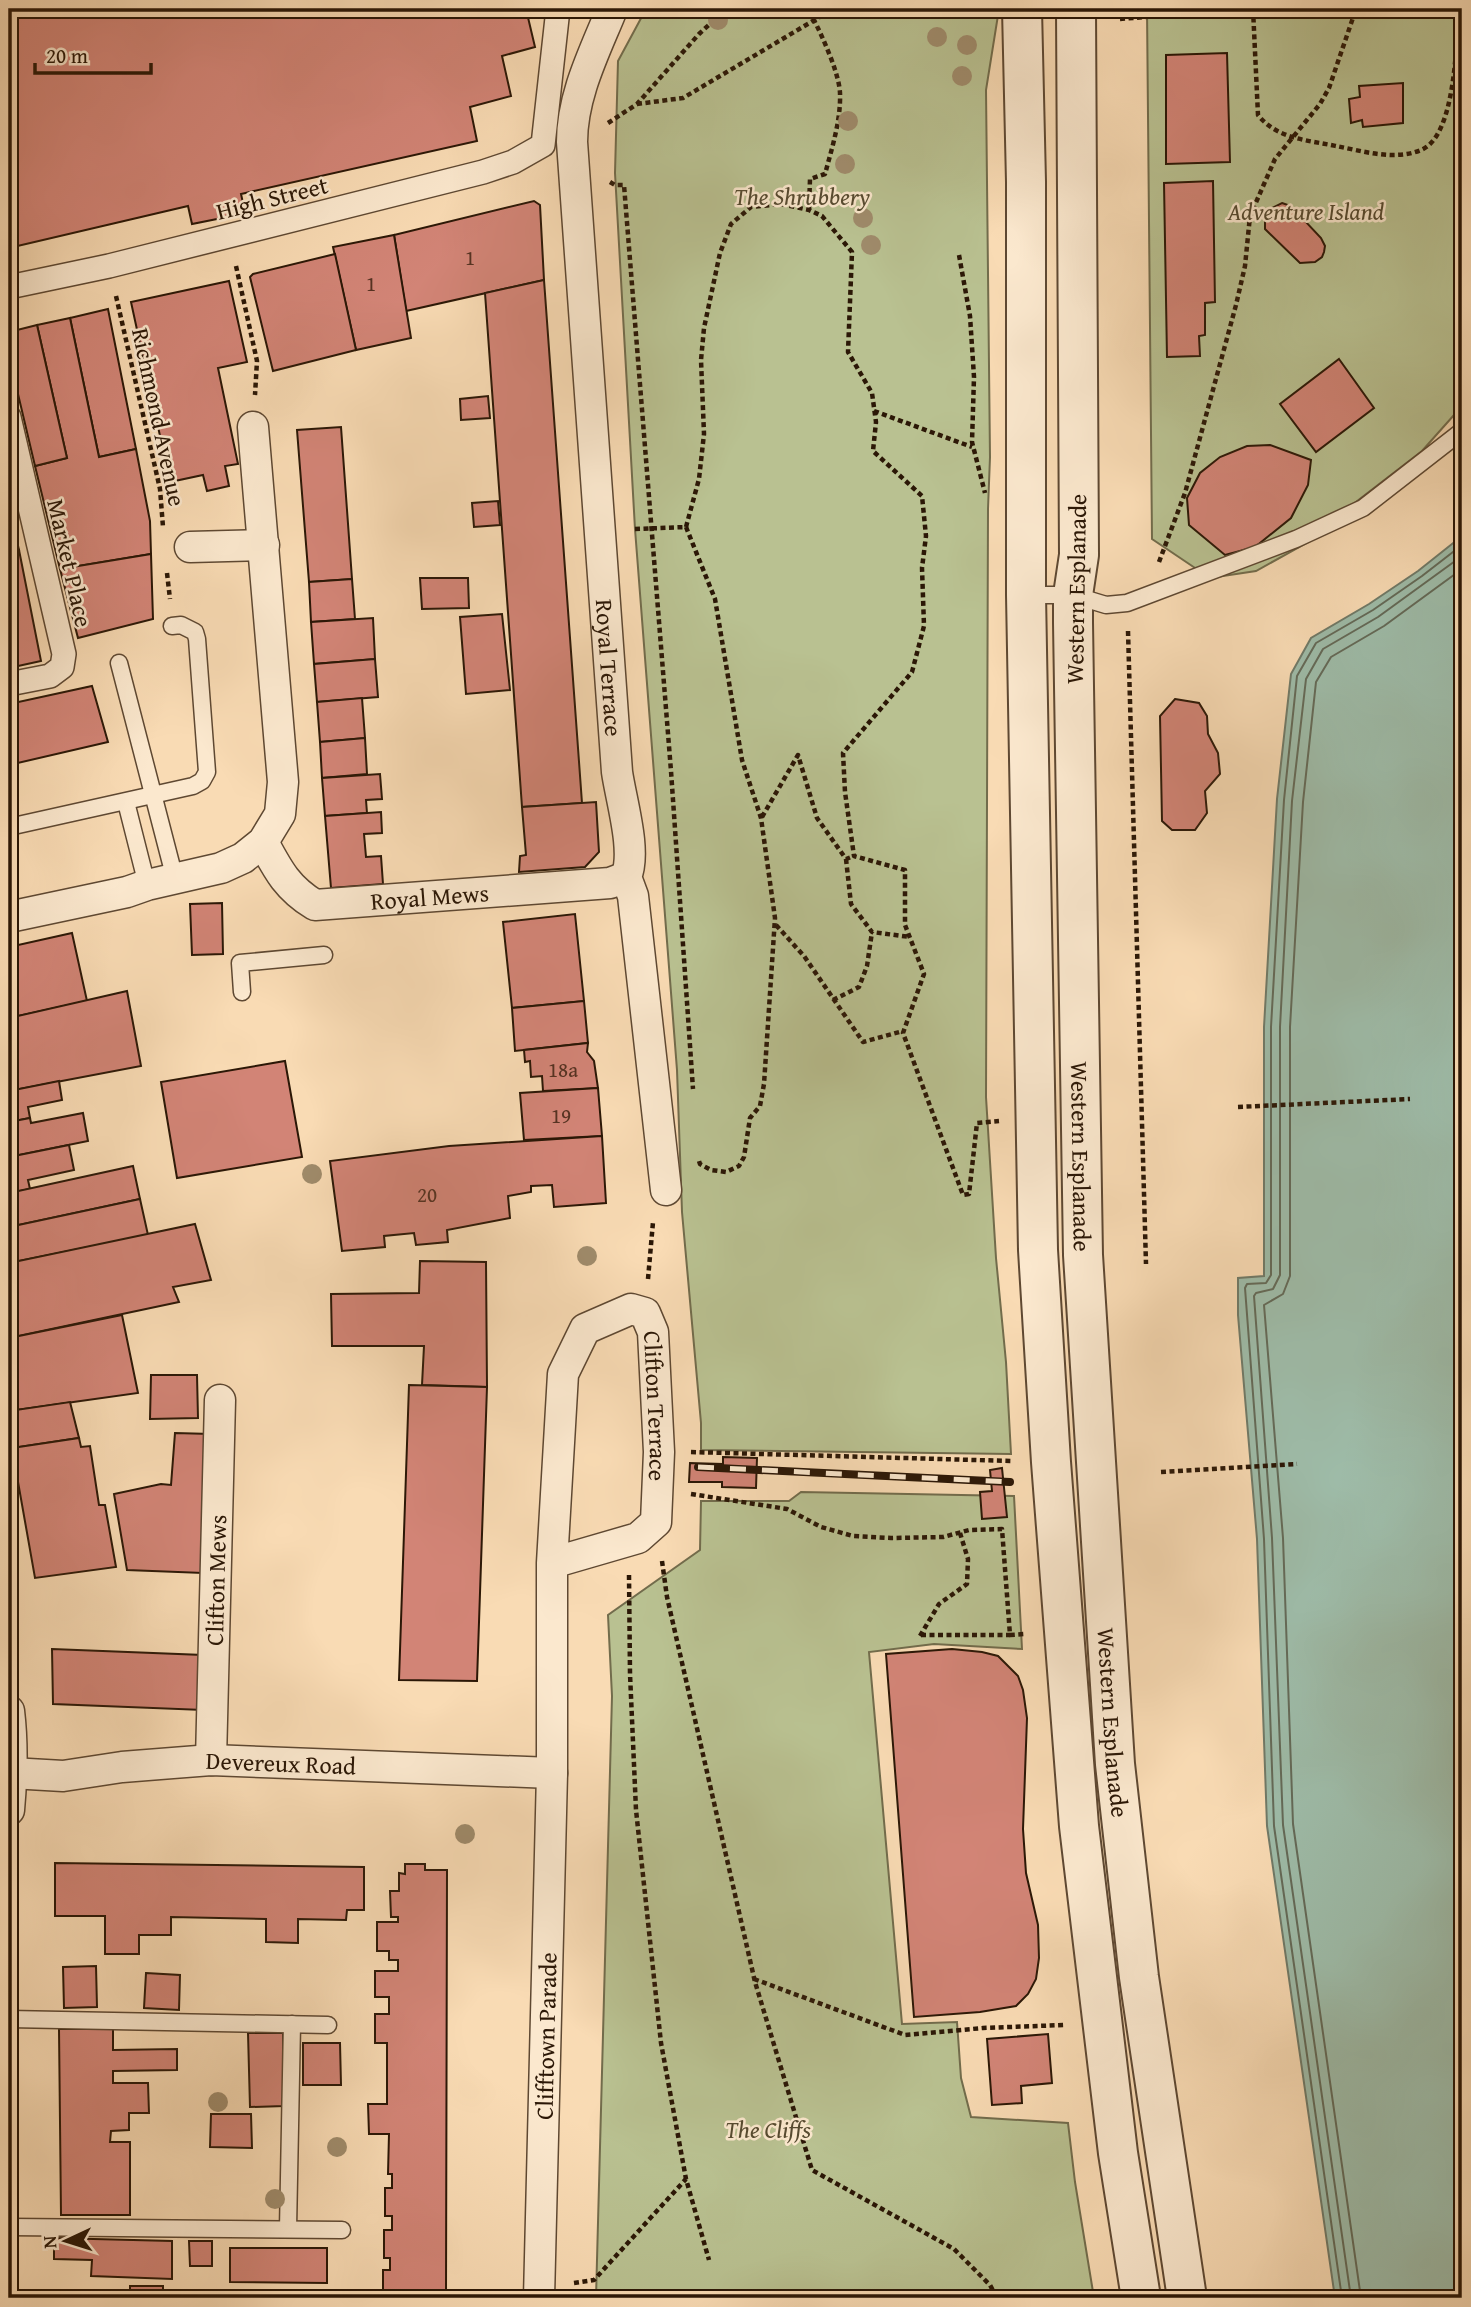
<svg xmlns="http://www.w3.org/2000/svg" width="1471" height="2307" viewBox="0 0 1471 2307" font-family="'Gentium Book Plus',serif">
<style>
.green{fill:#b9c191;stroke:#726c4c;stroke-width:2}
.water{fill:#9ebca9;stroke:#707a68;stroke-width:2}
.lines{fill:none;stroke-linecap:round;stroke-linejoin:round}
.shore{stroke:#646a58;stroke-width:2}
.building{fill:#d28476;stroke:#2b1706;stroke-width:2}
.service-casing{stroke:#5e4832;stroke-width:19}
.pedestrian-casing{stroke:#5e4832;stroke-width:26}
.minor-casing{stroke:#5e4832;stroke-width:33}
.tertiary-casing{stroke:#5e4832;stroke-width:42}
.path{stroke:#2b1706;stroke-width:4.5;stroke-dasharray:5 3.5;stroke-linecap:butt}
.service{stroke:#fbe8ce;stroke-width:16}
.pedestrian{stroke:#fbe8ce;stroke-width:23}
.minor{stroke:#fbe8ce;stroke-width:30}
.tertiary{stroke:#fbe8ce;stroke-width:38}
.rail-casing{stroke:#2b1706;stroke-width:8}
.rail{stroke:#fbe8ce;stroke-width:5;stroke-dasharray:16;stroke-linecap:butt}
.tree{fill:#9f8b6b}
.labels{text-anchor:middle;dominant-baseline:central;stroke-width:5;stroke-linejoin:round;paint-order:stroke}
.number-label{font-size:21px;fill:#553222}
.park-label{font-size:24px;font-style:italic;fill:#564a30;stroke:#fbe8ce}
.street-label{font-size:24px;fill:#2b1706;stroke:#fbe8ce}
</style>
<rect width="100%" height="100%" fill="#f9dbb4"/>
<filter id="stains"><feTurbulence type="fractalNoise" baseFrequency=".00286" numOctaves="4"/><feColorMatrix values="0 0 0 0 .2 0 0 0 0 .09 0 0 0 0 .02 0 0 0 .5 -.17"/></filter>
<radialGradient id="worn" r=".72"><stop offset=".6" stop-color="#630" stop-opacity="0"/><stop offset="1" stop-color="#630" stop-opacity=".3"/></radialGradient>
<g class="green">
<path d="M 646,9 L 999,9 L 986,90 L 990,457 L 988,509 L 986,1097 L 996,1258 L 1006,1362 L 1011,1454 L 701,1450 L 701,1423 L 682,1212 L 677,1070 L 635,529 L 615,173 L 618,61 Z"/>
<path d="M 1147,9 L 1462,9 L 1462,406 L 1422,451 L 1352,505 L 1312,540 L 1256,571 L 1210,578 L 1152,539 Z"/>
<path d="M 801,1492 L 1014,1496 L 1022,1649 L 934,1644 L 869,1652 L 902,2024 L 957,2022 L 961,2078 L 971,2117 L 1068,2123 L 1075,2182 L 1094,2298 L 596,2298 L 612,1696 L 608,1615 L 700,1550 L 701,1501 L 789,1501 Z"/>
</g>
<path class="water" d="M 1462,536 L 1462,2298 L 1335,2298 L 1267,1826 L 1257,1539 L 1238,1315 L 1238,1278 L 1264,1276 L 1264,1027 L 1277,799 L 1291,674 L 1311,638 L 1369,604 L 1418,571 Z"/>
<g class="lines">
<g class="shore">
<path d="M 1342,2298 L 1274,1826 L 1264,1539 L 1245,1288 L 1247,1284 L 1266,1283 L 1271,1275 L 1271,1027 L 1284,800 L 1297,676 L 1316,643 L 1373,610 L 1422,576 L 1462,545"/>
<path d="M 1351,2298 L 1283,1825 L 1272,1538 L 1254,1296 L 1256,1293 L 1273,1289 L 1280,1275 L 1280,1027 L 1292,801 L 1306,679 L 1323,649 L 1378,617 L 1462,556"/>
<path d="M 1361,2298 L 1293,1824 L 1283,1538 L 1264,1305 L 1283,1294 L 1290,1276 L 1290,1027 L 1303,802 L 1316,682 L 1331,657 L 1384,626 L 1462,569"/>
</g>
</g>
<g class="building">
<path d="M 9,9 L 526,9 L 535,47 L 502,56 L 511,96 L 470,107 L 477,141 L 241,194 L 245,212 L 217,219 L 192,224 L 188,206 L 9,248 Z"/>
<path d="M 1227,53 L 1230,162 L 1166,164 L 1166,55 Z"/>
<path d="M 1403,83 L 1403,123 L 1363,127 L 1362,120 L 1351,123 L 1349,99 L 1360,97 L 1359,86 Z"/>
<path d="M 1213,181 L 1215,302 L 1205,303 L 1205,335 L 1199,336 L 1200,356 L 1167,357 L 1164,183 Z"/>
<path d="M 534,201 L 540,205 L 544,280 L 406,311 L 394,235 Z"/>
<path d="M 1282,203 L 1291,206 L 1321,238 L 1325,246 L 1324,252 L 1322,257 L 1315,262 L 1300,263 L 1265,229 L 1265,218 L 1268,210 Z"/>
<path d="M 394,235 L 411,338 L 356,350 L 333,247 Z"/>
<path d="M 335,254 L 356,350 L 273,371 L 250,277 L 253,274 Z"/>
<path d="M 544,280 L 582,803 L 522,807 L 485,293 Z"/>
<path d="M 229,281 L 247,362 L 218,368 L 238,464 L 225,466 L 229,486 L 207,491 L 203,475 L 170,482 L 131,302 Z"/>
<path d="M 108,309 L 136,449 L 99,457 L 70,318 Z"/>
<path d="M 70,318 L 99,457 L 136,449 L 150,521 L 151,554 L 60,569 L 35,466 L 67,458 L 37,325 Z"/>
<path d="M 37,325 L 67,458 L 35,466 L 9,356 L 9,332 Z"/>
<path d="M 1339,359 L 1374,408 L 1316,452 L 1280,404 Z"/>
<path d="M 488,396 L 490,418 L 461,420 L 460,399 Z"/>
<path d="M 341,427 L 352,579 L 309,582 L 297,430 Z"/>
<path d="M 1270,445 L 1311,460 L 1308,485 L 1291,518 L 1255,547 L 1225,555 L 1189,525 L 1187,498 L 1200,473 L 1220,457 L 1247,446 Z"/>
<path d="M 498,501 L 500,525 L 474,527 L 472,503 Z"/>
<path d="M 9,507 L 19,550 L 9,552 Z"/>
<path d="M 19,550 L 41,661 L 9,668 L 9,552 Z"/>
<path d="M 151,554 L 153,619 L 78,638 L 60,569 Z"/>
<path d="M 420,578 L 468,578 L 469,608 L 422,609 Z"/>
<path d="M 352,579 L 355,619 L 311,622 L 309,582 Z"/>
<path d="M 502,614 L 510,690 L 466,694 L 460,617 Z"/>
<path d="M 373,618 L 375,659 L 314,664 L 311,622 Z"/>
<path d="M 375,659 L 378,697 L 317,702 L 314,664 Z"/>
<path d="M 92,686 L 108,742 L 9,765 L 9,704 Z"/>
<path d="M 362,698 L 365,738 L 320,742 L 317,702 Z"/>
<path d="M 1175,699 L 1199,703 L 1207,716 L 1208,734 L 1218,753 L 1220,774 L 1205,791 L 1207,813 L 1195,830 L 1172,830 L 1162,821 L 1160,716 Z"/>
<path d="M 365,738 L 367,774 L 322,778 L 320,742 Z"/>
<path d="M 380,774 L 382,799 L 366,800 L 367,813 L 325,816 L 322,778 Z"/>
<path d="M 596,802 L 599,852 L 585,867 L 519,872 L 520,856 L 526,855 L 522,807 Z"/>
<path d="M 381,812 L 382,833 L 364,834 L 366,857 L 381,856 L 383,884 L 331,888 L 325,816 Z"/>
<path d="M 222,903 L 223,954 L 192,955 L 190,904 Z"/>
<path d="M 575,914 L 584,1001 L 512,1008 L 503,922 Z"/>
<path d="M 72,933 L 87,1001 L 9,1018 L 9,947 Z"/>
<path d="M 127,991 L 141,1066 L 9,1091 L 9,1018 Z"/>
<path d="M 584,1001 L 588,1043 L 515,1051 L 512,1008 Z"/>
<path d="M 588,1043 L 587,1052 L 594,1061 L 598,1088 L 543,1091 L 542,1076 L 531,1077 L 530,1061 L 525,1062 L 524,1050 Z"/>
<path d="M 285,1061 L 302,1157 L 177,1178 L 161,1082 Z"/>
<path d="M 59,1081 L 62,1100 L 28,1107 L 30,1118 L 9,1122 L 9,1091 Z"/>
<path d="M 598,1088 L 602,1136 L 524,1140 L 520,1093 Z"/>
<path d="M 83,1113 L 88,1141 L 9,1157 L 9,1122 L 30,1118 L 31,1123 Z"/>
<path d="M 602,1136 L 606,1203 L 554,1207 L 552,1185 L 531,1186 L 531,1192 L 508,1196 L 510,1218 L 447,1230 L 448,1242 L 416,1245 L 414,1233 L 384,1236 L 385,1247 L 342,1251 L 330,1161 L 449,1146 Z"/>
<path d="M 69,1145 L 74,1170 L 28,1180 L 30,1189 L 9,1193 L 9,1157 Z"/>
<path d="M 133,1166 L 140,1199 L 9,1227 L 9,1193 Z"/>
<path d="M 140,1199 L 148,1235 L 9,1263 L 9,1227 Z"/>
<path d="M 195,1224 L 211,1280 L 173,1287 L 179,1302 L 9,1338 L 9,1263 Z"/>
<path d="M 420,1261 L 486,1262 L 487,1387 L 422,1385 L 424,1346 L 332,1346 L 331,1294 L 419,1293 Z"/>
<path d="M 122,1315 L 138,1393 L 9,1411 L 9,1338 Z"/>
<path d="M 151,1375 L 197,1375 L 198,1418 L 150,1419 Z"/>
<path d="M 409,1385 L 487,1387 L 477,1681 L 399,1680 Z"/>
<path d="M 70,1402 L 79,1438 L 12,1448 L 9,1411 Z"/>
<path d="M 175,1433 L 211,1434 L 203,1573 L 127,1570 L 114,1494 L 161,1484 L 171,1485 Z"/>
<path d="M 79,1438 L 81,1447 L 90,1446 L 99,1505 L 105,1505 L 116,1567 L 35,1578 L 12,1448 Z"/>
<path d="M 723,1457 L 757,1458 L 756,1488 L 722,1487 L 722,1482 L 689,1482 L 690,1463 L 723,1464 Z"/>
<path d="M 1002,1468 L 1007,1517 L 982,1519 L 980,1492 L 992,1491 L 990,1470 Z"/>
<path d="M 52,1649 L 203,1655 L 203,1710 L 53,1704 Z"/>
<path d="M 952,1649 L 982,1652 L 998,1656 L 1018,1676 L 1023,1690 L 1027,1718 L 1023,1829 L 1026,1873 L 1038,1925 L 1039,1958 L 1036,1979 L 1028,1994 L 1016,2006 L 980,2012 L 914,2017 L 886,1654 Z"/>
<path d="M 55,1863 L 364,1867 L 364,1910 L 347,1910 L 346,1920 L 298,1919 L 298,1943 L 266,1942 L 266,1919 L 171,1917 L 171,1935 L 139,1935 L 139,1954 L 105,1954 L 105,1916 L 55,1916 Z"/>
<path d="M 405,1864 L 425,1864 L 425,1870 L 447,1870 L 446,2298 L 383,2298 L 383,2270 L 390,2270 L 390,2258 L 384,2258 L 384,2230 L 392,2230 L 392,2216 L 385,2216 L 385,2188 L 392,2188 L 392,2174 L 388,2174 L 389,2134 L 369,2134 L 368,2104 L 387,2104 L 387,2043 L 375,2043 L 375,2014 L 389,2014 L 389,1997 L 375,1997 L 375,1971 L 398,1971 L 398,1960 L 389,1960 L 389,1951 L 377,1951 L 377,1922 L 398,1922 L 398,1917 L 391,1917 L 390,1891 L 399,1891 L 399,1873 L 405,1874 Z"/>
<path d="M 96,1966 L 97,2007 L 64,2008 L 63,1967 Z"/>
<path d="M 146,1973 L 180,1975 L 179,2010 L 144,2008 Z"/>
<path d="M 59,2029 L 113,2029 L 113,2050 L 177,2049 L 177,2070 L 113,2071 L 113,2083 L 148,2083 L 149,2113 L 129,2113 L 129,2130 L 111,2131 L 110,2142 L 130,2142 L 130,2215 L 61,2215 Z"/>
<path d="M 248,2033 L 283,2033 L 284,2106 L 250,2107 Z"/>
<path d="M 1048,2034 L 1052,2083 L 1021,2086 L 1022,2103 L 992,2105 L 987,2039 Z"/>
<path d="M 303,2043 L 340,2043 L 341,2085 L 303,2085 Z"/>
<path d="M 211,2114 L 251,2114 L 252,2148 L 210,2147 Z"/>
<path d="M 54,2238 L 172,2241 L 172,2279 L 91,2276 L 92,2260 L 54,2259 Z"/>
<path d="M 189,2241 L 212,2241 L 212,2266 L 190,2266 Z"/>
<path d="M 230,2248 L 327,2248 L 327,2283 L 230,2282 Z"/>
<rect x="130" y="2286" width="33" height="12"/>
</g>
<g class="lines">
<defs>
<g id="service">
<path d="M 1026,595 L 1073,595 L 1106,605 L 1127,603 L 1296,539 L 1363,508 L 1462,431"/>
<path d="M 119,663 L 175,879"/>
<path d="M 126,802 L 147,885"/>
<path d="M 9,827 L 193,786 L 202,781 L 207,772 L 197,639 L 195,632 L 181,625 L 172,626"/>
<path d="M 242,992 L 240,963 L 324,955"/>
<path d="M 9,2019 L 328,2025"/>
<path d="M 9,2227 L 342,2230"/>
<path d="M 288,2229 L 292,2024"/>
</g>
<g id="pedestrian">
<path d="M 9,287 L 109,266 L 483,172 L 513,162 L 543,145 L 558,9"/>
<path d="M 9,417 L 64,654 L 62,667 L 50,676 L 9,684"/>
</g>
<g id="minor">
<path id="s1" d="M 612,9 C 595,51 572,95 572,142 L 617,772 C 621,800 637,852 626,877 L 633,896 L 666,1190"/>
<path d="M 190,547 L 264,545"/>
<path id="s2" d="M 263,842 C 278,870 287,888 315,905 L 610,883 L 626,877"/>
<path d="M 9,917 L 127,892 L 147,885 L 221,868 L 243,858 L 263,842 L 280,814 L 283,782 L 253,427"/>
<path d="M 9,1711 C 13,1744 12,1777 9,1810"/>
<path id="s3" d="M 211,1760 L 220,1400"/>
<path id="s4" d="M 11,1773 L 63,1776 L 122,1767 L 211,1760 L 552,1773"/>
<path id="s5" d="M 539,2298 L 552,1773 L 552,1563 L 563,1374 L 585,1329 L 631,1309 L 645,1313 L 653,1332 L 659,1452 L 656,1522 L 638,1538 L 552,1563"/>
</g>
<g id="tertiary">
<path d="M 1022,9 L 1026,182 L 1026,595 L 1038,1250 L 1051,1462 L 1079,1826 L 1118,2153 L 1141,2298"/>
<path id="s6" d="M 1076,9 L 1079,555 L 1073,595 L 1073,623 L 1083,1255 L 1115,1764 L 1139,1977 L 1187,2298"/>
</g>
</defs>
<use href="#service" class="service-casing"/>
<use href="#pedestrian" class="pedestrian-casing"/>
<use href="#minor" class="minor-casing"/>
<use href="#tertiary" class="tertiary-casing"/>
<g class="path">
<path d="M 908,9 L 924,13 L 935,9"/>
<path d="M 1253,9 L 1258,115 C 1277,139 1307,140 1336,146 C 1362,151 1395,161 1421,150 C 1456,136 1456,42 1459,9"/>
<path d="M 1120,19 L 1245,9"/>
<path d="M 637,104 L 683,98 L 833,9"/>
<path d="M 608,123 L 637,104 L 699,34 L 726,9"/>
<path d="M 610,182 L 615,185 L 624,185 L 671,771 L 693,1089"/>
<path d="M 809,210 L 810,179 L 825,174 C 832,148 841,120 840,93 C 839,73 823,38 814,20"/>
<path d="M 959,255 L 970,316 L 974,377 L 972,442 L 985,493"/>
<path d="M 236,266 L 257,361 L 255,395"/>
<path d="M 116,296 L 160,489 L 163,527"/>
<path d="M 874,411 L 972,447"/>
<path d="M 686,527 L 715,599 L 742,760 L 761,818 L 775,918 L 764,1084 L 760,1106 L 750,1118 L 744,1157 L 739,1166 L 726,1172 L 711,1170 L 700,1164 L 699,1161"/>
<path d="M 635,529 L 686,527 L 699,479 L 704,434 L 701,360 L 704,328 L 720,253 L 731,224 L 751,207 L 781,204 L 809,210 L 822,216 L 852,252 L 848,352 L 872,393 L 876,422 L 873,451 L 922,496 L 926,536 L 922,568 L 924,626 L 912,672 L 843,753 L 845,792 L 854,856 L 905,870 L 905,925 L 924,974 L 903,1033 L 963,1195 L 969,1194 L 977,1123 L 999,1121"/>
<path d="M 1159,562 L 1185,493 L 1236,305 L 1245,266 L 1250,216 L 1275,159 L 1320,104 L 1329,88 L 1356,9"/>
<path d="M 167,573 L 170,599"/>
<path d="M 1128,631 L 1146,1264"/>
<path d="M 762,817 L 798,755 L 817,818 L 846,859 L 854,856"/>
<path d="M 846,859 L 851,904 L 872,932 L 910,937"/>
<path d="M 776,925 L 804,956 L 863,1042 L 903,1031"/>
<path d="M 833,1000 L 859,987 L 867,966 L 872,932"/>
<path d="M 1238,1107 L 1410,1099"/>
<path d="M 648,1279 L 653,1222"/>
<path d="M 691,1452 L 1011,1461"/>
<path d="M 1161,1472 L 1297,1464"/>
<path d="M 691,1494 L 787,1509 L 821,1527 L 853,1536 L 891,1538 L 943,1537 L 969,1530 L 1002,1529 L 1010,1635 L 1025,1634"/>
<path d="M 662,1561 L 667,1597 L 755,1982 L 812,2170 L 954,2249 L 990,2285 L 997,2298"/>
<path d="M 629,1575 L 630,1674 L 636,1810 L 661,2043 L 686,2179 L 709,2260"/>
<path d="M 921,1635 L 1010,1635"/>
<path d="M 920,1636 L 939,1604 L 967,1584 L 968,1559 L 960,1533"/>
<path d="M 754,1979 L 905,2035 L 983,2028 L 1064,2025"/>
<path d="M 574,2283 L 594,2280 L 686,2179"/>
</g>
<use href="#service" class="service"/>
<use href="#pedestrian" class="pedestrian"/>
<use href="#minor" class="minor"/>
<use href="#tertiary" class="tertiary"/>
<defs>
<path id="rail" d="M 698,1467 L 1010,1482"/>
</defs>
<use href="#rail" class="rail-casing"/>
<use href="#rail" class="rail"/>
</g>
<g class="tree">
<circle cx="718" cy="20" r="10"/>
<circle cx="937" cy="37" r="10"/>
<circle cx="967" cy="45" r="10"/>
<circle cx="962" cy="76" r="10"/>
<circle cx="848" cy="121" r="10"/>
<circle cx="845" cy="164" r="10"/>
<circle cx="863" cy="218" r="10"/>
<circle cx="871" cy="245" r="10"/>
<circle cx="312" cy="1174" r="10"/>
<circle cx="587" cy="1256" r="10"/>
<circle cx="465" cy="1834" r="10"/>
<circle cx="218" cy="2102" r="10"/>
<circle cx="337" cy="2147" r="10"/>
<circle cx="275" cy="2199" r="10"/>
</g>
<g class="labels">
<g class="number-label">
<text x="470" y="257">1</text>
<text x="371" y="283">1</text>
<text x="563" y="1069">18a</text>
<text x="561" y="1115">19</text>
<text x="427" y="1194">20</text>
</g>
<g class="park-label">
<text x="802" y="196">The Shrubbery</text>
<text x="1306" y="211">Adventure Island</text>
<text x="768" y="2129">The Cliffs</text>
</g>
<g class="street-label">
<text transform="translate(272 198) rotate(-14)">High Street</text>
<text transform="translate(159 417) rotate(78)">Richmond Avenue</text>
<text transform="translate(70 563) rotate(77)">Market Place</text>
<text transform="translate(1076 589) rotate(-89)">Western Esplanade</text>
<text stroke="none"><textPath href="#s1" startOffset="667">Royal Terrace</textPath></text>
<text stroke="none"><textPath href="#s2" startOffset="198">Royal Mews</textPath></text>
<text stroke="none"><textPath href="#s6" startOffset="1148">Western Esplanade</textPath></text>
<text stroke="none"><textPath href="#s5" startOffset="1134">Clifton Terrace</textPath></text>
<text stroke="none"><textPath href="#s3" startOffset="180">Clifton Mews</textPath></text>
<text stroke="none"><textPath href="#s6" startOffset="1715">Western Esplanade</textPath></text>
<text stroke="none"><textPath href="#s4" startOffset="271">Devereux Road</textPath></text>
<text stroke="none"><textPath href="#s5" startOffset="262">Clifftown Parade</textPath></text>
</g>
</g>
<rect width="1471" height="2307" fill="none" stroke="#f9dbb4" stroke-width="35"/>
<rect x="10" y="10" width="1450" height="2286" fill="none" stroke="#2b1706" stroke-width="3.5"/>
<rect x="18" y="18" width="1436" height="2272" fill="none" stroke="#2b1706" stroke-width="2"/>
<g transform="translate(66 2241) rotate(266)" stroke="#fbe8ce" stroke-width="5" paint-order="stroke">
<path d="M0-5L12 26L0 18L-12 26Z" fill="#2b1706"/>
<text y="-10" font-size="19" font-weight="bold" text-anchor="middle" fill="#2b1706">N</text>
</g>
<path d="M35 63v10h116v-10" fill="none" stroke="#2b1706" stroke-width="3.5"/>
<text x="46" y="63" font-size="21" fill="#2b1706" stroke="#fbe8ce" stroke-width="5" paint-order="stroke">20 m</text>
<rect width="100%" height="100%" filter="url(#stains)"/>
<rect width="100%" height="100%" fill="url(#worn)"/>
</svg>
